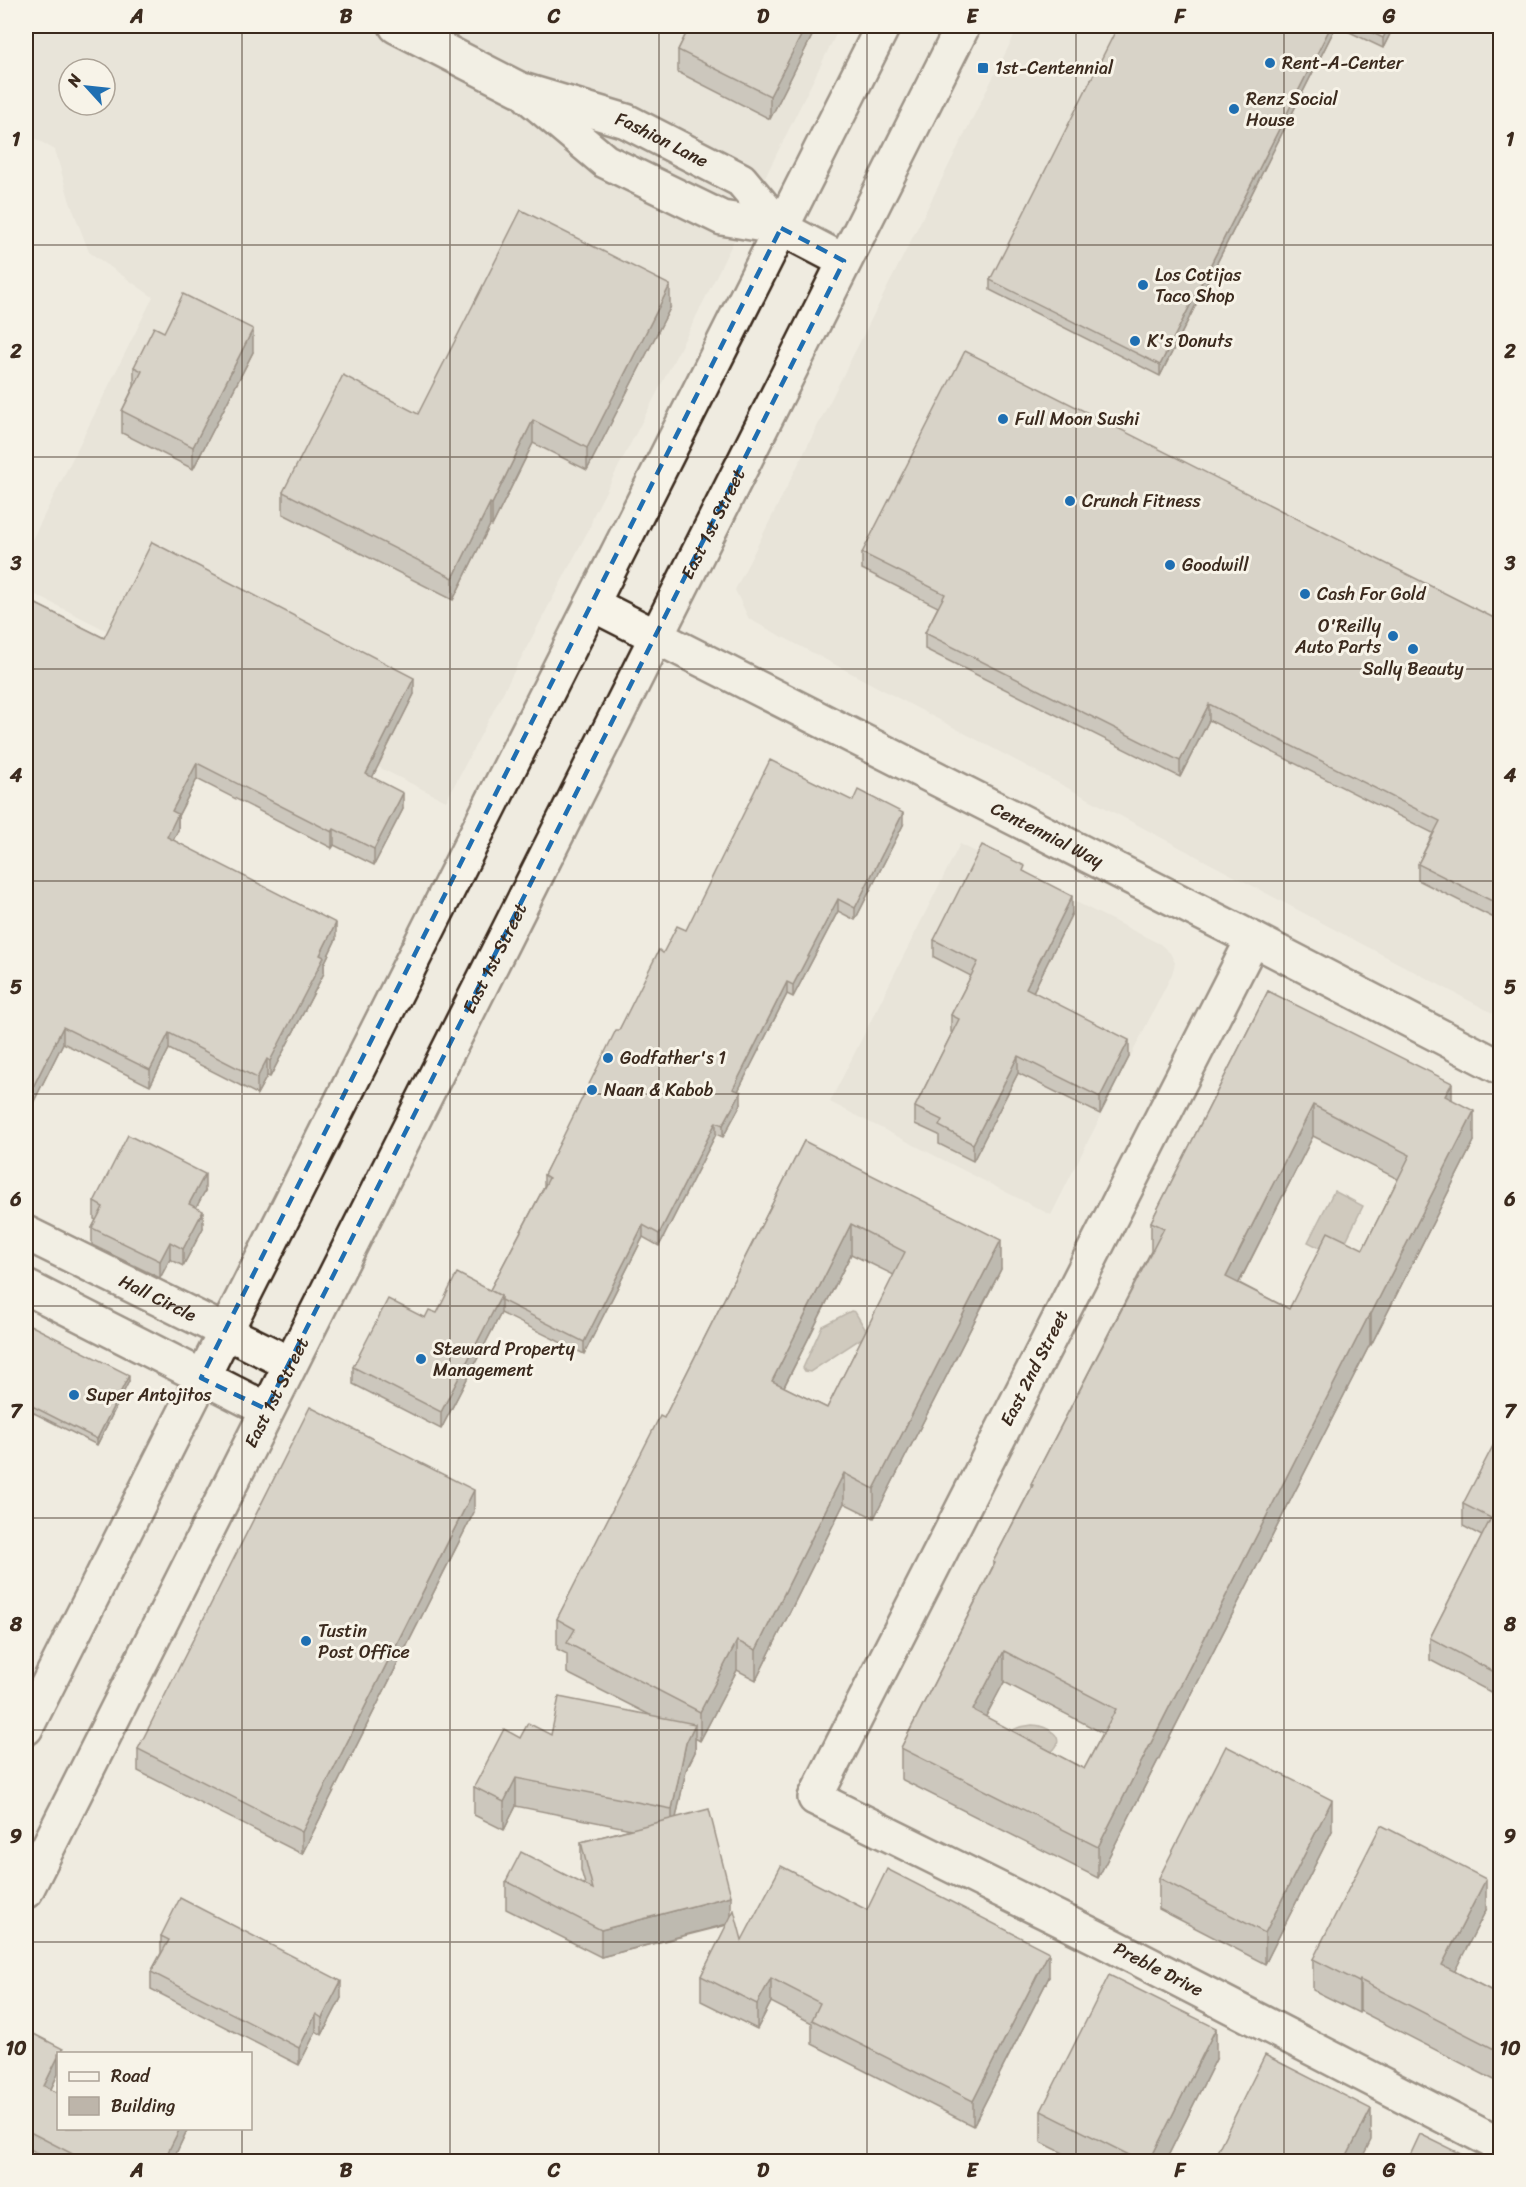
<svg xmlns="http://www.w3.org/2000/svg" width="1526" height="2187" viewBox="0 0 1526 2187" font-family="Sriracha,sans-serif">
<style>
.built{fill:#e0dbd0;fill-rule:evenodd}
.water{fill:#aaa296;stroke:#7e7266;stroke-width:1.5}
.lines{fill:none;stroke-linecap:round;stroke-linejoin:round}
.street-casing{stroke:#3b2a1e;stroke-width:38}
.secondary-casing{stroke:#3b2a1e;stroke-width:38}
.street{stroke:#f7f3e8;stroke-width:33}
.secondary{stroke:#f7f3e8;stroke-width:33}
.wall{fill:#a39c92;stroke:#3b2a1e;stroke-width:1.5;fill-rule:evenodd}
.shaded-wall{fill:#847f77;stroke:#3b2a1e;stroke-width:1.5}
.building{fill:#bdb5aa;stroke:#3b2a1e;stroke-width:1.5;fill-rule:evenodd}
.marked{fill:none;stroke:#1f6fb2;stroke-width:4.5;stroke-dasharray:12 8;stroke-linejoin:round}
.grid{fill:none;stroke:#3b2a1e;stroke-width:1.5;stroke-opacity:0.55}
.poi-dot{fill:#1f6fb2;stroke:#f7f3e8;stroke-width:2}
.labels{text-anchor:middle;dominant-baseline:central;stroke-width:6;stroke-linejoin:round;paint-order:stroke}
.poi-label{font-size:18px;fill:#3b2a1e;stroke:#f7f3e8;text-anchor:start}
.street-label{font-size:18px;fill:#3b2a1e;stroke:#f7f3e8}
.neatline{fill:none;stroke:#3b2a1e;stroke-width:2}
.grid-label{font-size:20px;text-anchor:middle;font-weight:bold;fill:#3b2a1e}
</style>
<rect width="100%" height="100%" fill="#efebe0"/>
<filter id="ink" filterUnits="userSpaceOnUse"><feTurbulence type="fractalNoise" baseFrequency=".0167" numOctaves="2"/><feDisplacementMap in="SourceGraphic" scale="12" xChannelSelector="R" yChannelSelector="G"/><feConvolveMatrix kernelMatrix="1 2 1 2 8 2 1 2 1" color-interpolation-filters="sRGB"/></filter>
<g filter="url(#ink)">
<g class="built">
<path d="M 26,26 L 840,26 L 690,329 L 594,514 L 590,527 L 446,801 L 26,590 L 26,552 L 153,297 L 89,252 L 70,202 L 55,150 L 26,133 ZM 69,69 L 105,69 L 105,105 L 69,105 Z"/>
<path d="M 1019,26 L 1500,26 L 1500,1017 L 749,619 L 735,590 Z"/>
<path d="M 960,844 L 1160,944 L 1170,953 L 1175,963 L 1172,974 L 1051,1215 L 830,1102 Z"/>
</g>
<g class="water">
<path d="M 1334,1191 L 1363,1206 L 1338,1257 L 1308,1242 Z"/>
<path d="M 851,1311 L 855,1312 L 867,1332 L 865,1336 L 810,1372 L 805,1371 L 803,1368 L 822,1326 Z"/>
<path d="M 1032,1725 C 1047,1725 1069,1738 1051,1752 L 1010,1731 L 1020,1727 Z"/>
</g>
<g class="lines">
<defs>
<g id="street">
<path id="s1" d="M 396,26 L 519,89 L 626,121 L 741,180 L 781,228"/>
<path d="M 529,97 L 605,161 L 722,218 L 781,228 L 844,261"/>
<path id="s2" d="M 1253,939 L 815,1798 L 1096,1937 L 1500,2145"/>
<path id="s3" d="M 26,1233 L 289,1363"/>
<path d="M 26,1287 L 266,1409"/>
</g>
<g id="secondary">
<path id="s4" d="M 592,604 L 1253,939 L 1500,1067"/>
<path d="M 26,1728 L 883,26"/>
<path id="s5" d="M 26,1891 L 963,26"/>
</g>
</defs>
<use href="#street" class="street-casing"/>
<use href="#secondary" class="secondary-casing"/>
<use href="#street" class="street"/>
<use href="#secondary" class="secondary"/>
</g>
<g class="wall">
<path d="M 690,26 L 817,26 L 770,119 L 678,72 L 678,50 Z"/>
<path d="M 1336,26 L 1160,376 L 990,290 L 990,280 Z"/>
<path d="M 1337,26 L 1394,26 L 1383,48 Z"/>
<path d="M 670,308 L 587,470 L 533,443 L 492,526 L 490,525 L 453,600 L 283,514 L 283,492 L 418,414 Z"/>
<path d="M 164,332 L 253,352 L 193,469 L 122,433 L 122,411 L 134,386 L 134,367 Z"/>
<path d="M 862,553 L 1500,621 L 1500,921 L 1418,880 L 1418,864 L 1433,833 L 1209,720 L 1180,777 L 925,649 L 925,633 L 938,607 L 862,569 Z"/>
<path d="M 26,599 L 104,638 L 414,694 L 372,777 L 403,809 L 374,865 L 334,845 L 332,848 L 197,779 L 178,816 L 178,830 L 173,840 L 336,939 L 324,964 L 324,973 L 270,1077 L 267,1076 L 257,1094 L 169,1049 L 150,1086 L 63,1043 L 30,1109 L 26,1107 Z"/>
<path d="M 903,825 L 855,920 L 838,911 L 793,997 L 787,994 L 738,1091 L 741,1104 L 723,1137 L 716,1134 L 659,1246 L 643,1237 L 584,1354 L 501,1313 L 441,1429 L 353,1384 L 353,1367 L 425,1318 L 490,1290 L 544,1187 L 544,1175 L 619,1030 L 663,953 L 686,930 Z"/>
<path d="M 1025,872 L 1072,913 L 1033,992 L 1129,1057 L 1100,1114 L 1018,1073 L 973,1161 L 939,1144 L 939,1135 L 915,1124 L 915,1107 L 952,1033 L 951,1032 L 951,1015 L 971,976 L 934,957 L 934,940 Z"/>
<path d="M 1268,991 L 1452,1099 L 1474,1141 L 1371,1345 L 1370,1344 L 1098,1878 L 901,1779 L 901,1748 L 993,1566 L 993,1562 L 1031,1488 L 1031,1484 L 1151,1251 L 1151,1222 ZM 1313,1136 L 1398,1179 L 1363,1249 L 1289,1309 L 1239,1283 ZM 1004,1682 L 1103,1733 L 1084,1769 L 985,1717 Z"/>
<path d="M 804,1141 L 1001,1269 L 874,1518 L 844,1503 L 756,1680 L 737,1670 L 700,1741 L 695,1738 L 695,1752 L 686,1770 L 676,1817 L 731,1915 L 742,1940 L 867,1910 L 1049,1977 L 973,2126 L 812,2044 L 812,2023 L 771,2002 L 757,2029 L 701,2001 L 701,1976 L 727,1925 L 601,1957 L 506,1909 L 506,1881 L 585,1884 L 581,1870 L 581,1842 L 631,1829 L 516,1806 L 504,1830 L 474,1815 L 474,1787 L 520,1738 L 551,1735 L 650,1715 L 567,1673 L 567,1654 L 557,1649 L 557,1619 L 664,1418 ZM 851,1254 L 894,1275 L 827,1408 L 784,1387 Z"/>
<path d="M 205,1191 L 196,1207 L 203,1228 L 183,1266 L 170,1259 L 160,1278 L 92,1245 L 92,1228 L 96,1220 L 94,1219 L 94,1202 Z"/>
<path d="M 26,1323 L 129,1381 L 97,1445 L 26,1409 Z"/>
<path d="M 1500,1445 L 1500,1697 L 1430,1660 L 1430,1638 L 1482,1536 L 1463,1526 L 1463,1504 Z"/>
<path d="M 474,1512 L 302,1854 L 138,1771 L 138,1749 Z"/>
<path d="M 1332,1831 L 1265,1964 L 1159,1909 L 1159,1878 Z"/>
<path d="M 1486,1910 L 1454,1971 L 1494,1992 L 1500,1979 L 1500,2083 L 1360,2011 L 1359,2013 L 1313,1990 L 1313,1959 Z"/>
<path d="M 161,1936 L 341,1998 L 322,2035 L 316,2031 L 299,2065 L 151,1989 L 151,1972 L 161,1953 Z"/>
<path d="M 26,2030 L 63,2054 L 58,2054 L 58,2074 L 51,2089 L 58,2128 L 188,2128 L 172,2162 L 54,2162 L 26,2147 Z"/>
<path d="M 1216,2059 L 1165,2162 L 1081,2162 L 1041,2142 L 1041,2111 Z"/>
</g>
<g class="shaded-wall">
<path d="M 806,26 L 817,26 L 770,119 L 770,96 Z"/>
<path d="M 1331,26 L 1336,26 L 1160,376 L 1160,365 Z"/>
<path d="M 1389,26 L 1394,26 L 1383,48 L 1383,38 Z"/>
<path d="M 670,285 L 670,308 L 587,470 L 587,448 Z"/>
<path d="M 253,329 L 253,352 L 193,469 L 193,447 Z"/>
<path d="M 533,420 L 533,443 L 492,526 L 492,504 Z"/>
<path d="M 490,503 L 490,525 L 453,600 L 453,578 Z"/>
<path d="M 414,678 L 414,694 L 366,790 L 366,774 Z"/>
<path d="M 1209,704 L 1209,720 L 1180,777 L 1180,761 Z"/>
<path d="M 197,763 L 197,779 L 178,816 L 178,830 L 167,853 L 167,837 L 172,811 Z"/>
<path d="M 403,793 L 403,809 L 374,865 L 374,849 Z"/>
<path d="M 903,813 L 903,825 L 855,920 L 855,908 Z"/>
<path d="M 334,829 L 334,845 L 332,848 L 332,832 Z"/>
<path d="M 1072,896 L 1072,913 L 1026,1006 L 1026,988 Z"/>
<path d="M 838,899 L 838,911 L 793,997 L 793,985 Z"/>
<path d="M 336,923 L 336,939 L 324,964 L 324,973 L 270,1077 L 270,1061 L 320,955 Z"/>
<path d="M 787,982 L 787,994 L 733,1101 L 733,1089 Z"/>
<path d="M 63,1027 L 63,1043 L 30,1109 L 30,1093 Z"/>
<path d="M 169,1033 L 169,1049 L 150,1086 L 150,1070 Z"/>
<path d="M 1129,1040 L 1129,1057 L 1100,1114 L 1100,1097 Z"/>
<path d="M 1018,1056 L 1018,1073 L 973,1161 L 973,1144 Z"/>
<path d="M 267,1059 L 267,1076 L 257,1094 L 257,1078 Z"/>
<path d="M 1452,1083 L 1452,1114 L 1445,1096 Z"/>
<path d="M 741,1092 L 741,1104 L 723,1137 L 723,1125 Z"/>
<path d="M 1313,1105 L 1313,1136 L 1226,1308 L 1226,1277 Z"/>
<path d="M 1474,1111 L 1474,1141 L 1371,1345 L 1371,1314 Z"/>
<path d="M 716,1122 L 716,1134 L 659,1246 L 659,1234 Z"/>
<path d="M 205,1174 L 205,1191 L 189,1221 L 189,1204 Z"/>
<path d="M 203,1211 L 203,1228 L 183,1266 L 183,1249 Z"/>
<path d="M 851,1224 L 851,1254 L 772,1410 L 772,1381 Z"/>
<path d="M 643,1225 L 643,1237 L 584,1354 L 584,1342 Z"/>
<path d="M 1001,1240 L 1001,1269 L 874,1518 L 874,1489 Z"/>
<path d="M 170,1242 L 170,1259 L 160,1278 L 160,1261 Z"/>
<path d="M 501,1296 L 501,1313 L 441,1429 L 441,1412 Z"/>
<path d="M 1370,1313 L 1370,1344 L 1098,1878 L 1098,1847 Z"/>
<path d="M 129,1375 L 129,1381 L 97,1445 L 97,1439 Z"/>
<path d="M 844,1473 L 844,1503 L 756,1680 L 756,1650 Z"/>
<path d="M 474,1490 L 474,1512 L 302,1854 L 302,1832 Z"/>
<path d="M 737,1641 L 737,1670 L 700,1741 L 700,1712 Z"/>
<path d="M 1004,1651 L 1004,1682 L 973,1741 L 973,1710 Z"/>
<path d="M 695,1724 L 695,1752 L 686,1770 L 672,1837 L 672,1809 L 686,1743 Z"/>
<path d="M 516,1778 L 516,1806 L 504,1830 L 504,1802 Z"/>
<path d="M 1332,1800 L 1332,1831 L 1265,1964 L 1265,1933 Z"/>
<path d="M 1486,1879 L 1486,1910 L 1442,1996 L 1442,1965 Z"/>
<path d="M 731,1896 L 731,1923 L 601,1957 L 601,1930 Z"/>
<path d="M 1049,1952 L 1049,1977 L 973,2126 L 973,2101 Z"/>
<path d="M 771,1978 L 771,2002 L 757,2029 L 757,2004 Z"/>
<path d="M 1360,1980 L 1360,2011 L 1359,2013 L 1359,1982 Z"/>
<path d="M 341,1981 L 341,1998 L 322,2035 L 322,2018 Z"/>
<path d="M 316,2014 L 316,2031 L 299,2065 L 299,2048 Z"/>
<path d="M 1216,2028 L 1216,2059 L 1165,2162 L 1149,2162 Z"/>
<path d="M 58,2057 L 58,2074 L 44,2103 L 44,2086 Z"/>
<path d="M 1371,2109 L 1371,2140 L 1360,2162 L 1344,2162 Z"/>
<path d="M 180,2128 L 188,2128 L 172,2162 L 163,2162 Z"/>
</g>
<g class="building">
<path d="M 690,26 L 806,26 L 770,96 L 678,50 Z"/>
<path d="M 1118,26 L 1331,26 L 1160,365 L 990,280 Z"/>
<path d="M 1358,26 L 1389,26 L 1383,38 Z"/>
<path d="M 521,210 L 670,285 L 587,448 L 533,420 L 492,504 L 490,503 L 453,578 L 283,492 L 343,375 L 418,414 Z"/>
<path d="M 183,294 L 253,329 L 193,447 L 122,411 L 142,371 L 134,367 L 154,327 L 164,332 Z"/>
<path d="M 965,351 L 1500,621 L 1500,905 L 1418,864 L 1440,821 L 1209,704 L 1180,761 L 925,633 L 945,594 L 862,553 Z"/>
<path d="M 152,542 L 414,678 L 366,774 L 403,793 L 374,849 L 334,829 L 332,832 L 197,763 L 172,811 L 178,814 L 167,837 L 336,923 L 320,955 L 324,957 L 270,1061 L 267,1059 L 257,1078 L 169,1033 L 150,1070 L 63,1027 L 30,1093 L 26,1090 L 26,599 L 104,638 Z"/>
<path d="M 770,760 L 853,801 L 858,790 L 903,813 L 855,908 L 838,899 L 793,985 L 787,982 L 733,1089 L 741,1092 L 723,1125 L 716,1122 L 659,1234 L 643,1225 L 584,1342 L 501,1300 L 501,1296 L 490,1290 L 549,1178 L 544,1175 L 616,1030 L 619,1030 L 659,950 L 663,953 L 677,926 L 686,930 Z"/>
<path d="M 982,845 L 1025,866 L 1023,871 L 1072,896 L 1026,988 L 1129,1040 L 1100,1097 L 1018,1056 L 973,1144 L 939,1126 L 942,1120 L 915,1107 L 959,1019 L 951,1015 L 978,962 L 934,940 Z"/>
<path d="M 1268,991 L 1452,1083 L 1445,1096 L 1474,1111 L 1371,1314 L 1370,1313 L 1098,1847 L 901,1748 L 995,1563 L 993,1562 L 1033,1485 L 1031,1484 L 1164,1228 L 1151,1222 ZM 1313,1105 L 1410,1155 L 1363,1249 L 1328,1232 L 1289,1309 L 1226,1277 ZM 1004,1651 L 1116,1709 L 1084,1769 L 973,1710 Z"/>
<path d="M 128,1135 L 205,1174 L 189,1204 L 203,1211 L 183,1249 L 170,1242 L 160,1261 L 92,1228 L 103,1207 L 94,1202 Z"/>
<path d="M 804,1141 L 1001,1240 L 874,1489 L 844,1473 L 756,1650 L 737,1641 L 700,1712 L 567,1643 L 575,1629 L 557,1619 L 660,1416 L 664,1418 ZM 851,1224 L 905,1252 L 827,1408 L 772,1381 Z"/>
<path d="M 457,1273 L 501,1296 L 441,1412 L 353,1367 L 388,1299 L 425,1318 L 429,1310 L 437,1313 Z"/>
<path d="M 26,1323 L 129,1375 L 97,1439 L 26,1403 Z"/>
<path d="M 310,1407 L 474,1490 L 302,1832 L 138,1749 Z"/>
<path d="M 1495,1442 L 1500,1445 L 1500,1675 L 1430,1638 L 1491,1518 L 1463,1504 Z"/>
<path d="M 559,1697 L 695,1724 L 686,1743 L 672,1809 L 516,1778 L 504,1802 L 474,1787 L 504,1729 L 520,1738 L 528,1723 L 551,1735 Z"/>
<path d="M 1226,1746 L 1332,1800 L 1265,1933 L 1159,1878 Z"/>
<path d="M 709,1809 L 731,1896 L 601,1930 L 506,1881 L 521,1852 L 593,1889 L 581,1842 Z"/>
<path d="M 1381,1825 L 1486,1879 L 1442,1965 L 1494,1992 L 1500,1979 L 1500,2052 L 1360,1980 L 1359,1982 L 1313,1959 Z"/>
<path d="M 781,1866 L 867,1910 L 887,1869 L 1049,1952 L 973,2101 L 812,2020 L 820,2003 L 771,1978 L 757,2004 L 701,1976 L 734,1910 L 742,1940 Z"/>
<path d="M 180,1898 L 341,1981 L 322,2018 L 316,2014 L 299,2048 L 151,1972 L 169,1940 L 161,1936 Z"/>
<path d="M 1109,1975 L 1216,2028 L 1149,2162 L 1143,2162 L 1041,2111 Z"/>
<path d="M 26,2030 L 63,2049 L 60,2054 L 58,2054 L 58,2057 L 44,2086 L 58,2093 L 58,2128 L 180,2128 L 163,2162 L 88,2162 L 26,2130 Z"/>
<path d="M 1265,2055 L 1371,2109 L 1344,2162 L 1212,2162 Z"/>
<path d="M 1420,2134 L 1467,2157 L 1465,2162 L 1407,2162 Z"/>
</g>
</g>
<path d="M0 0H1526V2187H0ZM 781,228 L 844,261 L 266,1409 L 201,1378 Z" fill="#efebe0" fill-opacity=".55" fill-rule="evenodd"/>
<path class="marked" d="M 781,228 L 844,261 L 266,1409 L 201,1378 Z"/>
<path class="grid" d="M 242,26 L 242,2054M 450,26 L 450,2162M 659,26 L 659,2162M 867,26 L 867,2162M 1076,26 L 1076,2162M 1284,26 L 1284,2162M 26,245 L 1500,245M 26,457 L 1500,457M 26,669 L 1500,669M 26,881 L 1500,881M 26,1094 L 1500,1094M 26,1306 L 1500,1306M 26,1518 L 1500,1518M 26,1730 L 1500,1730M 26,1942 L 1500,1942M 242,2128 L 242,2162"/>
<g class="poi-dot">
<circle cx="1270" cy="63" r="6"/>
<rect x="977" y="62" width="12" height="12" rx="3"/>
<circle cx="1234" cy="109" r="6"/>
<circle cx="1143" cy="285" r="6"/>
<circle cx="1135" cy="341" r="6"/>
<circle cx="1003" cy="419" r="6"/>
<circle cx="1070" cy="501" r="6"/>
<circle cx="1170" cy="565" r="6"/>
<circle cx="1305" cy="594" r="6"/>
<circle cx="1393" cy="636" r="6"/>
<circle cx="1413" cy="649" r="6"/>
<circle cx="608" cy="1058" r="6"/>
<circle cx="592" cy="1090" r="6"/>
<circle cx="421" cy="1359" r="6"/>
<circle cx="74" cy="1395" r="6"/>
<circle cx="306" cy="1641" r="6"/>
</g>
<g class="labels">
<g class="poi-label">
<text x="1282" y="63">Rent-A-Center</text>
<text x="995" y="68">1st-Centennial</text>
<text x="1246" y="99">Renz Social<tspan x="1246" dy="21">House</tspan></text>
<text x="1155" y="275">Los Cotijas<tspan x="1155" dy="21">Taco Shop</tspan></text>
<text x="1147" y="341">K's Donuts</text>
<text x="1015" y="419">Full Moon Sushi</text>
<text x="1082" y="501">Crunch Fitness</text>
<text x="1182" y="565">Goodwill</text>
<text x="1317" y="594">Cash For Gold</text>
<text x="1381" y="626" text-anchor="end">O'Reilly<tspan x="1381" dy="21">Auto Parts</tspan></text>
<text x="1413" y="669" text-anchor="middle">Sally Beauty</text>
<text x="620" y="1058">Godfather's 1</text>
<text x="604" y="1090">Naan &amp; Kabob</text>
<text x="433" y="1349">Steward Property<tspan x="433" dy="21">Management</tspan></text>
<text x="86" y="1395">Super Antojitos</text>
<text x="318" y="1631">Tustin<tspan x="318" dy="21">Post Office</tspan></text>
</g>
<g class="street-label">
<text stroke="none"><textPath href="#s1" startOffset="290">Fashion Lane</textPath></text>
<text stroke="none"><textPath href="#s5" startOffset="1530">East 1st Street</textPath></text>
<text stroke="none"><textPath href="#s4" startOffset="510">Centennial Way</textPath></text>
<text stroke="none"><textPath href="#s5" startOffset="1044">East 1st Street</textPath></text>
<text stroke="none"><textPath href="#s3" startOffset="147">Hall Circle</textPath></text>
<text transform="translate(1034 1368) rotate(-63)">East 2nd Street</text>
<text stroke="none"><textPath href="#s5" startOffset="558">East 1st Street</textPath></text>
<text stroke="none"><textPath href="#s2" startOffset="1348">Preble Drive</textPath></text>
</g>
</g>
<rect width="1526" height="2187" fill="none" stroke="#f7f3e8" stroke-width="66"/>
<rect x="57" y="2052" width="195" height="78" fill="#f7f3e8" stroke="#aca397" stroke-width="1.5"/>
<rect x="69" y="2072" width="30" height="9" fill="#f7f3e8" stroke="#aca397" stroke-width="1.5"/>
<text x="111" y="2082" font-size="18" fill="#3b2a1e">Road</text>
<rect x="69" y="2097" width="30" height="18" fill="#bdb5aa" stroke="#aca397" stroke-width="1.5"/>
<text x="111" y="2112" font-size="18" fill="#3b2a1e">Building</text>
<g transform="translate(87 87) rotate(297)"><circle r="28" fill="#f7f3e8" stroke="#aca397" stroke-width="1.5"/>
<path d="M0-4.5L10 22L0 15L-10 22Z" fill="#1f6fb2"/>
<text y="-9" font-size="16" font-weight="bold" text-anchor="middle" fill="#3b2a1e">N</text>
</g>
<rect x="33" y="33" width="1460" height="2121" class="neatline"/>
<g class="grid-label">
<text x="137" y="23">A</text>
<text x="346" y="23">B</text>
<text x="554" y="23">C</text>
<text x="763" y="23">D</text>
<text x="972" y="23">E</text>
<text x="1180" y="23">F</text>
<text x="1389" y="23">G</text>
<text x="16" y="146">1</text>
<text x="1510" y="146">1</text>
<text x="16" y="358">2</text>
<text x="1510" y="358">2</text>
<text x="16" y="570">3</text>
<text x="1510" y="570">3</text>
<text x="16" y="782">4</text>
<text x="1510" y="782">4</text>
<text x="16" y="994">5</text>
<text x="1510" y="994">5</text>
<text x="16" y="1206">6</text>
<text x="1510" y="1206">6</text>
<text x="16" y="1418">7</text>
<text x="1510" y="1418">7</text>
<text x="16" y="1631">8</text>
<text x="1510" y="1631">8</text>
<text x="16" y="1843">9</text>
<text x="1510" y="1843">9</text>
<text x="16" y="2055">10</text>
<text x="1510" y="2055">10</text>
<text x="137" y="2177">A</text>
<text x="346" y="2177">B</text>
<text x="554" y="2177">C</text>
<text x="763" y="2177">D</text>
<text x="972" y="2177">E</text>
<text x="1180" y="2177">F</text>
<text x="1389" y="2177">G</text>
</g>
</svg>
